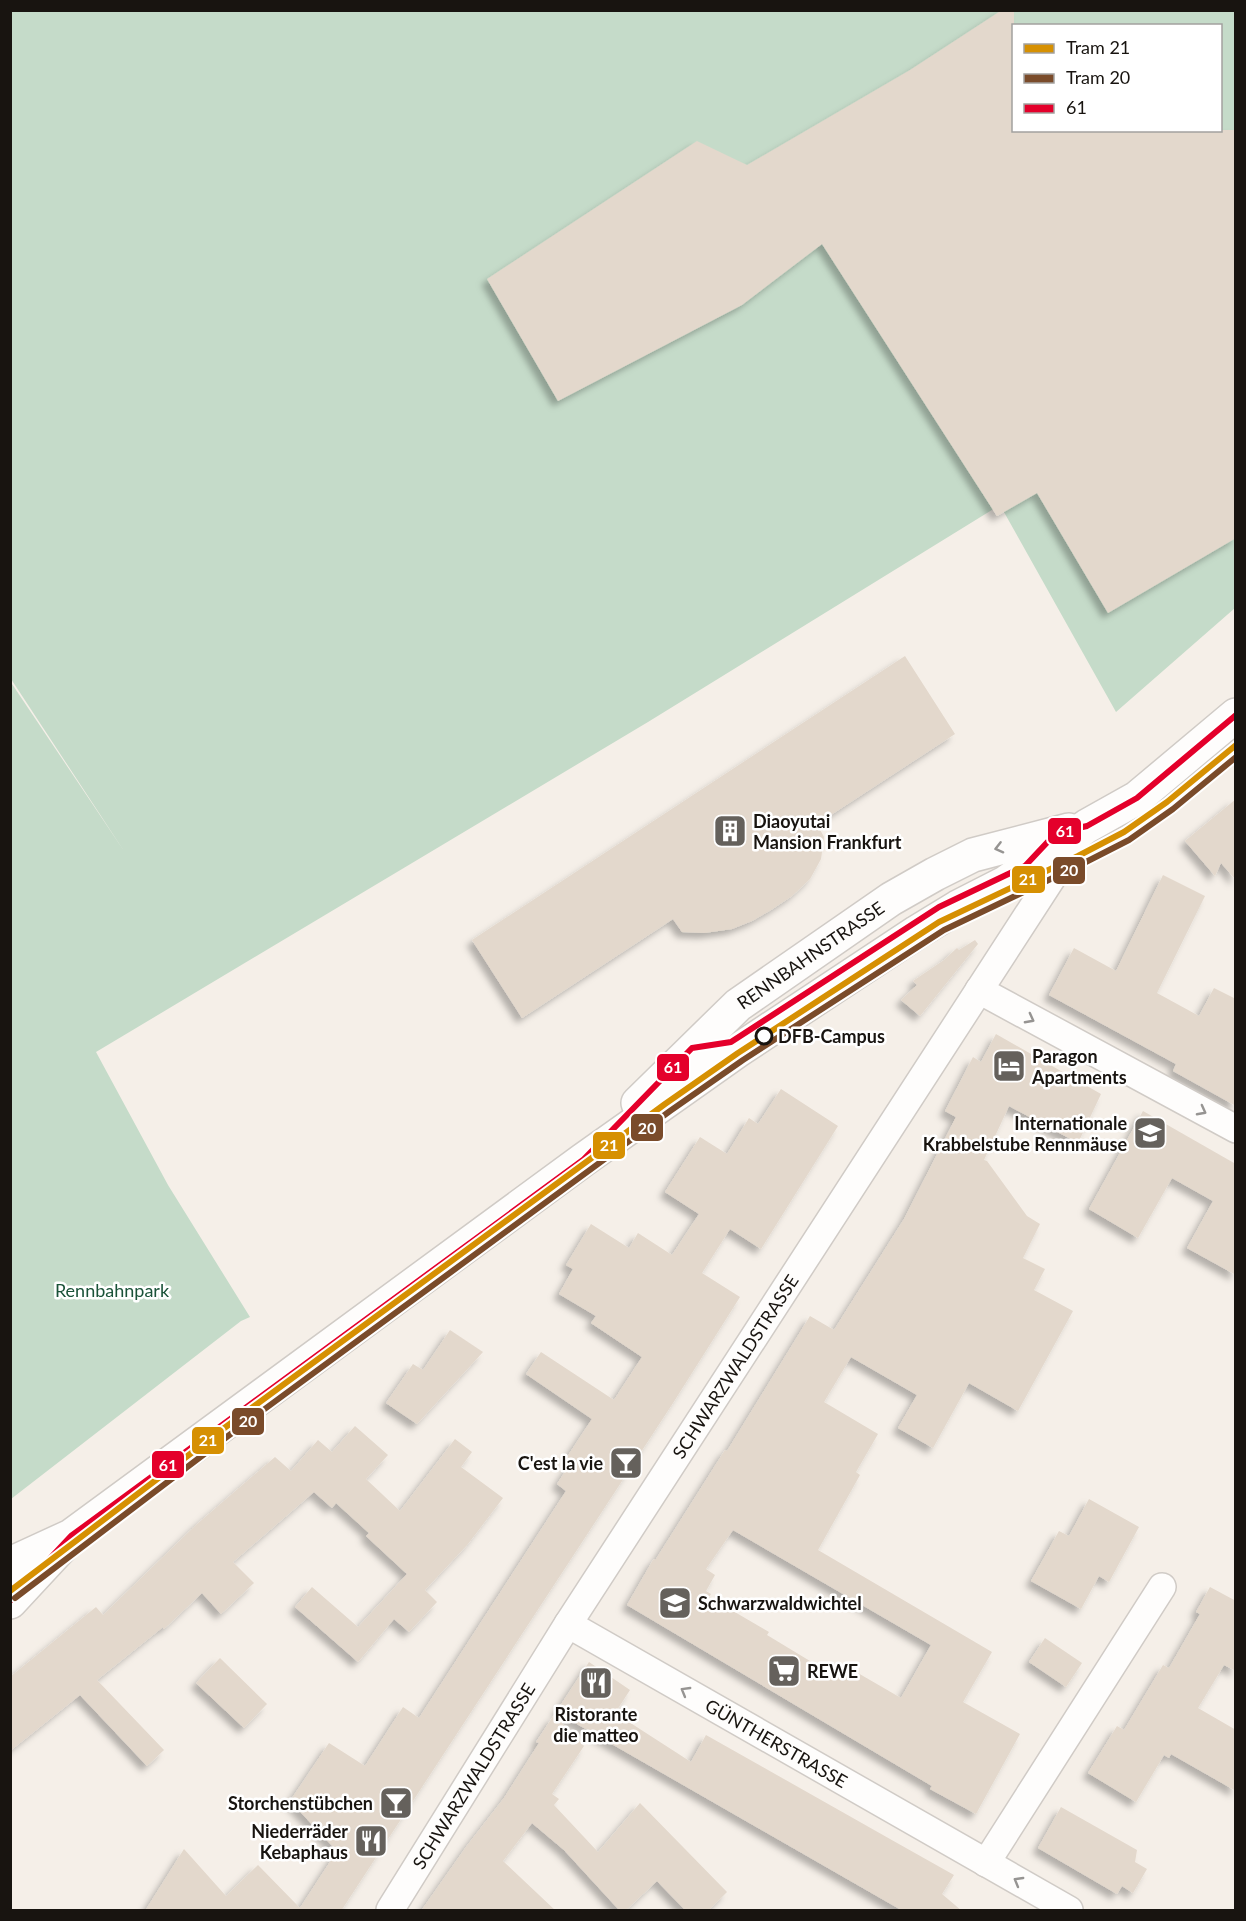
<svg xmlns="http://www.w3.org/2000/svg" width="1246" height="1921" viewBox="0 0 1246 1921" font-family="Lato,sans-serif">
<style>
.green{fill:#c5dbc9;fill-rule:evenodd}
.building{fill:#e3d8cc;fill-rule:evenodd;filter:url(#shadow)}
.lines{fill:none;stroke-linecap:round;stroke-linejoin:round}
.minor-casing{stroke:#d0cbc6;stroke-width:30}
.secondary-casing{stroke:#d0cbc6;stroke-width:36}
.minor{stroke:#fefdfc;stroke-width:27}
.secondary{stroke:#fefdfc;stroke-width:33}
.bus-1-casing{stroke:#fff;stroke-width:10}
.bus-1{stroke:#e4002b;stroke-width:6}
.tram-1-casing{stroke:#fff;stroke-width:10}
.tram-2-casing{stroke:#fff;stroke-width:10}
.tram-1{stroke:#d69002;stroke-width:6}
.tram-2{stroke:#7a4b2a;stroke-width:6}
.oneway{stroke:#969492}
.stop-dot{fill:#fff;stroke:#181410;stroke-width:3}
.labels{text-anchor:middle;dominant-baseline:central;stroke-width:5;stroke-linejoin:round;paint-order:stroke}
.poi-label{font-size:18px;font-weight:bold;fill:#181410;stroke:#fff;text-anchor:start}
.street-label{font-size:18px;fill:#181410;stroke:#fff}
.stop-label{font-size:18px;font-weight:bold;fill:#181410;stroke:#fff;text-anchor:start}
.park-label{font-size:18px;fill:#1a5238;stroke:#fff}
.line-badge{stroke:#fff;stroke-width:2}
.badge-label{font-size:16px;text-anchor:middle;font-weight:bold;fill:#fff}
</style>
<defs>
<filter id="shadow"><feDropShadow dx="-5.5" dy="5.5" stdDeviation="3" flood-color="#0004"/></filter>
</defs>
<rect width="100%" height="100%" fill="#f5efe8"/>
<path class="green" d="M 11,11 L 1235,11 L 1235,608 L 1116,712 L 1000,505 L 648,722 L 96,1052 L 168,1185 L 250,1317 L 241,1321 L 11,1499 L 10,681 L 124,851 L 11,679 ZM 1014,26 L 1220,26 L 1220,130 L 1014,130 Z"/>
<g class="building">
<path d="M 1002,10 L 1014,10 L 1014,130 L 1236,130 L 1236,538 L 1108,613 L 1037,493 L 997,516 L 822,244 L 742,305 L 558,401 L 487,279 L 697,141 L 747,165 L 910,70 Z"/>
<path d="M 905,656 L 955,734 L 817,824 L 824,837 L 821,859 L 810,879 L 792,896 L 771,910 L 752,921 L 732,929 L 704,933 L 682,932 L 673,919 L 522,1018 L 472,940 Z"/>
<path d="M 1236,799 L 1236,880 L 1221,863 L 1215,876 L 1185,841 Z"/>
<path d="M 1163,875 L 1205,896 L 1157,993 L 1199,1016 L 1214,988 L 1236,999 L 1236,1106 L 1173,1071 L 1176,1064 L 1049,995 L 1074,948 L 1116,971 Z"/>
<path d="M 975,940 L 978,944 L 920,1016 L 901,1000 L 917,985 L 913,981 L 944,960 L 957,948 L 959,950 Z"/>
<path d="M 996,1034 L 1101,1094 L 1078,1143 L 1009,1106 L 984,1160 L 987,1161 L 1027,1216 L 1040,1224 L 1023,1258 L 1045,1269 L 1034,1290 L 1073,1311 L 1018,1411 L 969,1383 L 933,1448 L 898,1428 L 917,1395 L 851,1357 L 824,1402 L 878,1434 L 856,1472 L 860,1475 L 818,1550 L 992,1652 L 963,1702 L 1020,1734 L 976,1814 L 930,1789 L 932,1786 L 627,1605 L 653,1560 L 656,1559 L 725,1450 L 727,1451 L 810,1316 L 834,1330 L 904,1219 L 956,1117 L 945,1111 L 973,1057 L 981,1062 ZM 733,1530 L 931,1645 L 901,1698 L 851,1669 L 843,1681 L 767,1635 L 769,1632 L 709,1597 L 711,1594 L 706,1591 L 715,1575 L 706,1569 Z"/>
<path d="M 781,1089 L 838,1126 L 761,1249 L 730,1229 L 702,1273 L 740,1297 L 673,1403 L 341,1911 L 145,1911 L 184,1849 L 226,1896 L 258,1865 L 300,1908 L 337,1851 L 290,1801 L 329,1743 L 365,1766 L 403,1707 L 419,1718 L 566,1491 L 557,1484 L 572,1461 L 567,1457 L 592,1419 L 526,1374 L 541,1352 L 614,1400 L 642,1357 L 591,1323 L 596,1316 L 559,1294 L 573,1269 L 566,1265 L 591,1224 L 629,1248 L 638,1233 L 672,1255 L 699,1214 L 665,1192 L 700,1137 L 727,1154 L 749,1118 L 758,1124 Z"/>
<path d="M 1143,1111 L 1234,1163 L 1236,1161 L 1236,1275 L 1187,1248 L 1213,1201 L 1172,1178 L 1138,1238 L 1089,1209 Z"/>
<path d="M 450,1330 L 483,1352 L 417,1424 L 386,1403 L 413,1364 L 423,1370 Z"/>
<path d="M 355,1426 L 388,1455 L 366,1479 L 400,1511 L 455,1439 L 472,1452 L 461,1467 L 503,1498 L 468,1544 L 425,1590 L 437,1602 L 409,1632 L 394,1619 L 358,1662 L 295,1607 L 312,1587 L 358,1627 L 407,1574 L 366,1536 L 369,1533 L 336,1503 L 332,1508 L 314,1492 L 233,1562 L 254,1583 L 221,1614 L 202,1593 L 164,1629 L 163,1627 L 97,1680 L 164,1750 L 147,1766 L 80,1695 L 10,1751 L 10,1677 L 96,1607 L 103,1615 L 196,1525 L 275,1457 L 291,1471 L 318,1440 L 332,1452 Z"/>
<path d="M 1089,1499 L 1139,1527 L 1109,1582 L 1099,1576 L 1081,1609 L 1031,1581 L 1059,1531 L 1069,1536 Z"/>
<path d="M 1210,1587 L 1236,1601 L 1236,1671 L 1224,1665 L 1198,1708 L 1236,1730 L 1236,1791 L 1171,1754 L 1169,1758 L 1164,1755 L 1136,1802 L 1088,1773 L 1117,1726 L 1124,1730 L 1163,1665 L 1169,1668 L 1200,1614 L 1196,1612 Z"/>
<path d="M 1045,1638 L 1082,1663 L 1066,1687 L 1029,1662 Z"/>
<path d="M 220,1658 L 267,1704 L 244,1728 L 196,1683 Z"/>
<path d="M 589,1662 L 630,1690 L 615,1713 L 691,1762 L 706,1735 L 890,1839 L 954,1875 L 942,1894 L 962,1911 L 903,1911 L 556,1712 Z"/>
<path d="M 554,1715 L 584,1746 L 552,1794 L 559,1799 L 554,1805 L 598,1852 L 640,1803 L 727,1892 L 708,1911 L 686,1911 L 657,1881 L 625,1911 L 620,1911 L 564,1850 L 532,1823 L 503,1861 L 556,1911 L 421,1911 L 466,1847 L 504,1798 L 539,1743 L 536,1742 Z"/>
<path d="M 1061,1807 L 1137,1850 L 1135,1862 L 1147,1869 L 1133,1893 L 1122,1886 L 1117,1894 L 1038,1848 Z"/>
</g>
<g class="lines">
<defs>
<g id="minor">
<path d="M 979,990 L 1236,1129"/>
<path id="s1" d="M 568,1624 L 1069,1910"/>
<path d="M 986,1863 L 1162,1587"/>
<path id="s2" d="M 390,1910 L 568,1624 L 1081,833"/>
</g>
<g id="secondary">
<path id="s3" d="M 638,1103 L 738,1005 L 891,899 L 935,874 L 973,855 L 1069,830"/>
<path d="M 10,1564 L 71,1536 L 583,1160 L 737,1051 L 917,932 L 958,907 L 1005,883 L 1087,826 L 1137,798 L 1236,715"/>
<path d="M 10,1602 L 62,1546"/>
</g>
</defs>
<use href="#minor" class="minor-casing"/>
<use href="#secondary" class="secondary-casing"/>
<use href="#minor" class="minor"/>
<use href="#secondary" class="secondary"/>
<defs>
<path id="bus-1" d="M 10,1601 L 71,1536 L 583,1160 L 692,1048 L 731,1042 L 939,907 L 1025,866 L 1056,833 L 1087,826 L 1137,798 L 1236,715"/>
</defs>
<use href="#bus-1" class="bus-1-casing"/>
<use href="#bus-1" class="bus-1"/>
<defs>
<path id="tram-1" d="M 10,1591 L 223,1429 L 665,1104 L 738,1053 L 939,922 L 1078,856 L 1124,832 L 1167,802 L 1236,745"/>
<path id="tram-2" d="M 15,1598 L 228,1436 L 670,1111 L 743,1060 L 944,930 L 1082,864 L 1129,840 L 1173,809 L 1236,757"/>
</defs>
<use href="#tram-1" class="tram-1-casing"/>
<use href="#tram-2" class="tram-2-casing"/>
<use href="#tram-1" class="tram-1"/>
<use href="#tram-2" class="tram-2"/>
</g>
<defs><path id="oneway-chevron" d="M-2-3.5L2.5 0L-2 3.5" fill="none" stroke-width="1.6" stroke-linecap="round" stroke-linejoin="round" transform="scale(1.5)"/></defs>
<g class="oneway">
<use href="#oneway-chevron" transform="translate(999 848) rotate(166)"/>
<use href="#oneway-chevron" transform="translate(1030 1019) rotate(28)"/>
<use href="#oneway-chevron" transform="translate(1202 1111) rotate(28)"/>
<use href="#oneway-chevron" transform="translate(685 1691) rotate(-150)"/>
<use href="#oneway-chevron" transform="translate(1018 1881) rotate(-150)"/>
</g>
<defs>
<symbol id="building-square" viewBox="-11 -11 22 22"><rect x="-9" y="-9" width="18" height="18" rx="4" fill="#65615c" stroke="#fff"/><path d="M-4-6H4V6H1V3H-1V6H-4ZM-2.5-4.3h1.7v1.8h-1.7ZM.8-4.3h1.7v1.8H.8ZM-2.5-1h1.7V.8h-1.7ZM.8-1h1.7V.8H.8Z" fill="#fff"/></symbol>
<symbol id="hotel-square" viewBox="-11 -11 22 22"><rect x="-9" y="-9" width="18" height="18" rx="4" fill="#65615c" stroke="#fff"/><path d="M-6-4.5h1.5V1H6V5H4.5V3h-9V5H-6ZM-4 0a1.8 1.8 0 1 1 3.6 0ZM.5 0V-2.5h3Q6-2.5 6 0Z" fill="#fff"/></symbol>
<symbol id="school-square" viewBox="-11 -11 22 22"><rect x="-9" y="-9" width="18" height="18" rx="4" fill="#65615c" stroke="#fff"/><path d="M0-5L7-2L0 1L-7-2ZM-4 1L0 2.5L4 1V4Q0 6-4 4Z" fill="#fff"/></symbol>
<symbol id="bar-square" viewBox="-11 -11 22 22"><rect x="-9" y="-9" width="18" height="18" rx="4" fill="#65615c" stroke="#fff"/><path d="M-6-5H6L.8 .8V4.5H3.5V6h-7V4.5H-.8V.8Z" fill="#fff"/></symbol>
<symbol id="supermarket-square" viewBox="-11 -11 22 22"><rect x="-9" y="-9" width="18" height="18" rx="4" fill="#65615c" stroke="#fff"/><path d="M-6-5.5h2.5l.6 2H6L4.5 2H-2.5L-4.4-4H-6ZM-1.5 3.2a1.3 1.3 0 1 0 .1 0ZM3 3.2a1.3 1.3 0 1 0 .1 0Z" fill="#fff"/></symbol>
<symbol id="restaurant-square" viewBox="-11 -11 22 22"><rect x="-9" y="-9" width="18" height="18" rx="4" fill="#65615c" stroke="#fff"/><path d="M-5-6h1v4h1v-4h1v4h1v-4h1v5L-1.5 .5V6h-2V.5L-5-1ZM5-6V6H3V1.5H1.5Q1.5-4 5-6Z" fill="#fff"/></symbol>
</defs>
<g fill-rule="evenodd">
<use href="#building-square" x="711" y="812" width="38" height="38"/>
<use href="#hotel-square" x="990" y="1047" width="38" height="38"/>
<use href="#school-square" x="1131" y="1114" width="38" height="38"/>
<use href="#bar-square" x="607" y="1444" width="38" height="38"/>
<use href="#school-square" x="656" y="1584" width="38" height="38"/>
<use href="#supermarket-square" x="765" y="1652" width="38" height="38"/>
<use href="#restaurant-square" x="577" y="1664" width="38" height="38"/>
<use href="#bar-square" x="377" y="1784" width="38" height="38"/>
<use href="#restaurant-square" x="352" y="1822" width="38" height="38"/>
</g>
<circle class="stop-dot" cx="764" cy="1036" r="8"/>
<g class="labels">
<g class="poi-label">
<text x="753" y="821">Diaoyutai<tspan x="753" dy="21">Mansion Frankfurt</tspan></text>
<text x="1032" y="1056">Paragon<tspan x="1032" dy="21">Apartments</tspan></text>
<text x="1127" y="1123" text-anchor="end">Internationale<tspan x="1127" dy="21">Krabbelstube Rennmäuse</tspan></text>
<text x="603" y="1463" text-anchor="end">C'est la vie</text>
<text x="698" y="1603">Schwarzwaldwichtel</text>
<text x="807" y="1671">REWE</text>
<text x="596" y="1714" text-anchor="middle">Ristorante<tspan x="596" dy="21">die matteo</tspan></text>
<text x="373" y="1803" text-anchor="end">Storchenstübchen</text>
<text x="348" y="1831" text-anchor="end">Niederräder<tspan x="348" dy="21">Kebaphaus</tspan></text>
</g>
<g class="street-label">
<text stroke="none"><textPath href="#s3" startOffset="228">RENNBAHNSTRASSE</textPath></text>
<text stroke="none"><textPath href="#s2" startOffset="644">SCHWARZWALDSTRASSE</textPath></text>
<text stroke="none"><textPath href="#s1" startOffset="240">GÜNTHERSTRASSE</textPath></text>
<text stroke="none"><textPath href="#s2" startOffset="158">SCHWARZWALDSTRASSE</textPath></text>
</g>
<g class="stop-label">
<text x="778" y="1036">DFB-Campus</text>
</g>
<g class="park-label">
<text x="112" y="1290">Rennbahnpark</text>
</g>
</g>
<g class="line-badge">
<rect x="1047" y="817" width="35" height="28" rx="6" fill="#e4002b"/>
<rect x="1052" y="856" width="34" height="29" rx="6" fill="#7a4b2a"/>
<rect x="1011" y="865" width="35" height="29" rx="6" fill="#d69002"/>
<rect x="656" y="1053" width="34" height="29" rx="6" fill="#e4002b"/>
<rect x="630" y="1113" width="34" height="29" rx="6" fill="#7a4b2a"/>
<rect x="592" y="1131" width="34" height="29" rx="6" fill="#d69002"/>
<rect x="231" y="1407" width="34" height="29" rx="6" fill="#7a4b2a"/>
<rect x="191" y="1426" width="34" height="29" rx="6" fill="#d69002"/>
<rect x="151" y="1450" width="34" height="29" rx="6" fill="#e4002b"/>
</g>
<g class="badge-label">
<text x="1065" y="837">61</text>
<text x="1069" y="876">20</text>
<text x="1028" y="885">21</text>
<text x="673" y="1073">61</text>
<text x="647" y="1134">20</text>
<text x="609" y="1151">21</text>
<text x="248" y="1427">20</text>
<text x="208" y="1446">21</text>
<text x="168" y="1471">61</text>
</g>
<rect width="1246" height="1921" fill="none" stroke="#181410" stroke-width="24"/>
<rect x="1012" y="24" width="210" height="108" fill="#ffffff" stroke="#a3a19f" stroke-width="1.5"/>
<rect x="1024" y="44" width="30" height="9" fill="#d69002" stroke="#a3a19f" stroke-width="1.5"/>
<text x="1066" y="54" font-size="18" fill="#181410">Tram 21</text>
<rect x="1024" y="74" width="30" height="9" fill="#7a4b2a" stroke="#a3a19f" stroke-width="1.5"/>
<text x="1066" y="84" font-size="18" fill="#181410">Tram 20</text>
<rect x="1024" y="104" width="30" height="9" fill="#e4002b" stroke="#a3a19f" stroke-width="1.5"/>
<text x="1066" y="114" font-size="18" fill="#181410">61</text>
</svg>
